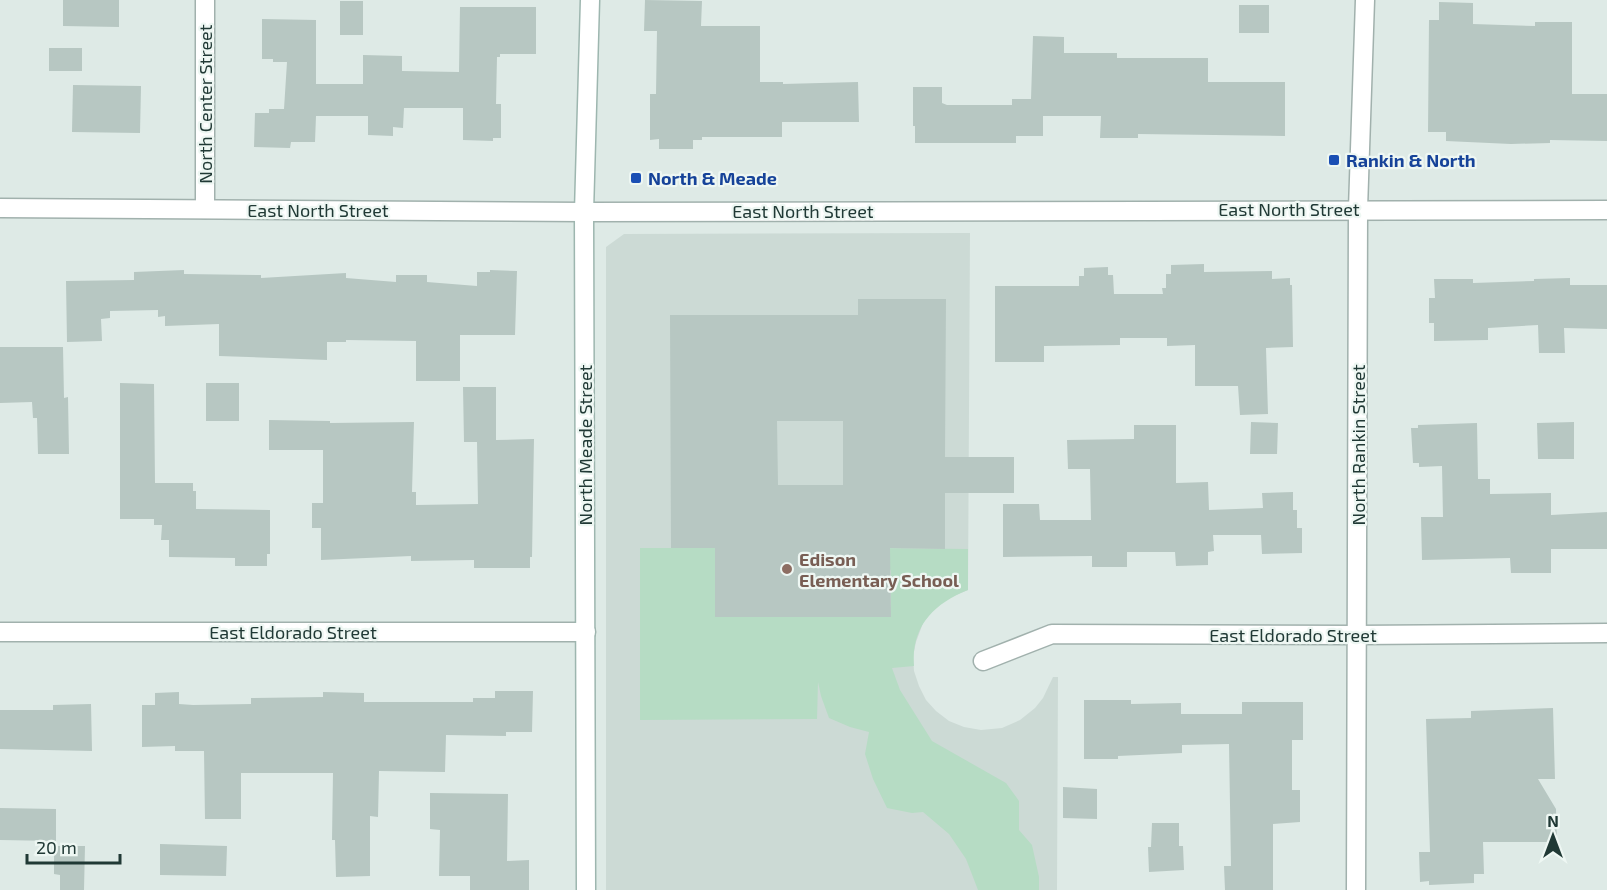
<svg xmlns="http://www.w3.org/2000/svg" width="1607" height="890" viewBox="0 0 1607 890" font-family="'Exo 2',sans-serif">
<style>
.built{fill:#ccdad5}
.green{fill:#b6dcc4}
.building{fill:#b7c7c2;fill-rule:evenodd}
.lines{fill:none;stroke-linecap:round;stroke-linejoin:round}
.street-casing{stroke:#a1b1ad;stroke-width:21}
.secondary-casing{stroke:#9db6af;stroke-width:21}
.street{stroke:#fff;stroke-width:18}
.secondary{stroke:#fff;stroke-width:18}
.transit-dot{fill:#1a4fb4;stroke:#eef7f3;stroke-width:2}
.education-dot{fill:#8d6e63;stroke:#eef7f3;stroke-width:2}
.labels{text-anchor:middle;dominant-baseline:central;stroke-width:4.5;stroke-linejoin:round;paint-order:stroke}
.street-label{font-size:18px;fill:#203935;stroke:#eef7f3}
.transit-label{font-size:18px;font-weight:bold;fill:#164399;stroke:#eef7f3;text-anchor:start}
.education-label{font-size:18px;font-weight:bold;fill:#785e54;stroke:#eef7f3;text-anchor:start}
</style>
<rect width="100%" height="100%" fill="#deeae6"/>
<path class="built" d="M 970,233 L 968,590 L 951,597 L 936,606 L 923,623 L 916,642 L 913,656 L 914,671 L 919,686 L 926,700 L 936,711 L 949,721 L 964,727 L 981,730 L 1002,728 L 1020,720 L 1035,708 L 1043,698 L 1053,677 L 1058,677 L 1057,890 L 606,890 L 606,247 L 624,234 Z"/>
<path class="green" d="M 640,548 L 715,548 L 891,617 L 891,571 L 877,548 L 968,549 L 968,590 C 933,604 911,627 914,666 L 892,668 L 900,690 L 932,741 L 1006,783 L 1019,801 L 1019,830 L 1032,845 L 1039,877 L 1039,890 L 978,890 L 966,859 L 949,834 L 923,812 L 912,813 L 887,808 L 873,779 L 865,754 L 869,732 L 850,727 L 829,718 L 821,696 L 818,682 L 817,719 L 640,720 Z"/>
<g class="building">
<path d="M 63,0 L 119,0 L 119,27 L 63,26 Z"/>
<path d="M 645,0 L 702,1 L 701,26 L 760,26 L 760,82 L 783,82 L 783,84 L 858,82 L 859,122 L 782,122 L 782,137 L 702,137 L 702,140 L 693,140 L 693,149 L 659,149 L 659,139 L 650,140 L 650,94 L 656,94 L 657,31 L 644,31 Z"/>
<rect x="340" y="1" width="23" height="34"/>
<path d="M 1439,2 L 1473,3 L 1473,24 L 1535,26 L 1535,22 L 1572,22 L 1572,94 L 1607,94 L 1607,141 L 1550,140 L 1550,143 L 1511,144 L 1446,141 L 1446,132 L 1428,132 L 1429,20 L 1439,20 Z"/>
<rect x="1239" y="5" width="30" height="28"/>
<path d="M 460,7 L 536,7 L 536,54 L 500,54 L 500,57 L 497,57 L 496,104 L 501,104 L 501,138 L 493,138 L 493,141 L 463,140 L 463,108 L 404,108 L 403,128 L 393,127 L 393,136 L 368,135 L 368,116 L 316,116 L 315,142 L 291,142 L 290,148 L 254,147 L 255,113 L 269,113 L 269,109 L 284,109 L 287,62 L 273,62 L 273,59 L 262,59 L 262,19 L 316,20 L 316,84 L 363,84 L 363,55 L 402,56 L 402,71 L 459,72 Z"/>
<path d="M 1033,36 L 1064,37 L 1064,53 L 1117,53 L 1117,58 L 1208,58 L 1208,82 L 1285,82 L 1285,136 L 1138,134 L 1138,138 L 1100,138 L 1101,116 L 1043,116 L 1043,136 L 1016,136 L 1016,143 L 915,143 L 915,126 L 913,126 L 913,87 L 942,87 L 942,103 L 947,105 L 1012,105 L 1012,99 L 1031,99 Z"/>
<rect x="49" y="48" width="33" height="23"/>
<path d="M 73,85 L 141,86 L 140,133 L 72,132 Z"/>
<path d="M 1204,264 L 1204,272 L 1272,271 L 1272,279 L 1290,278 L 1290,285 L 1292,285 L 1293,347 L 1266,348 L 1268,414 L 1240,415 L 1238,386 L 1195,386 L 1195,345 L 1167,346 L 1167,338 L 1120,338 L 1120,345 L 1044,346 L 1044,362 L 995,362 L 995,286 L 1079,286 L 1079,276 L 1084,276 L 1084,268 L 1108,267 L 1108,275 L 1113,275 L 1114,294 L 1163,294 L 1162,288 L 1166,288 L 1166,274 L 1171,274 L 1171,265 Z"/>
<path d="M 184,270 L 184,274 L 261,275 L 261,278 L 346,273 L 346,278 L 396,282 L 396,275 L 427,275 L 427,282 L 477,286 L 477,272 L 490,272 L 490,270 L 517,271 L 515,335 L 460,335 L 460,381 L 416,381 L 416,341 L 346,340 L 346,342 L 327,342 L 327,360 L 219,356 L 219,324 L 165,326 L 165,316 L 158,317 L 158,310 L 110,311 L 110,318 L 101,319 L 102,341 L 67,342 L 66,281 L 134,280 L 134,272 Z"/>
<path d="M 1570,278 L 1570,285 L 1607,285 L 1607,329 L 1564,328 L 1565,353 L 1539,353 L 1538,325 L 1488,328 L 1488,340 L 1434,341 L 1434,323 L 1429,323 L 1429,298 L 1435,298 L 1434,279 L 1473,279 L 1473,283 L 1534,281 L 1534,279 Z"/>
<path d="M 858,299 L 946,299 L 945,457 L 1014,457 L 1014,493 L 945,493 L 945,549 L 890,548 L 891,617 L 715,617 L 715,548 L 671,548 L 670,315 L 858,315 ZM 777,421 L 843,421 L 843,485 L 778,485 Z"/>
<path d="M 0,347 L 63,347 L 64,398 L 68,397 L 69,454 L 38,454 L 37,418 L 33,418 L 32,402 L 0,403 Z"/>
<path d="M 120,383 L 154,384 L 155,483 L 193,483 L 193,491 L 196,491 L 196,509 L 270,510 L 270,554 L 267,554 L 267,566 L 235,566 L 235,558 L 169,557 L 169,540 L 161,540 L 162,525 L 154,525 L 154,519 L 120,519 Z"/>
<rect x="206" y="383" width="33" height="38"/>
<path d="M 463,387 L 496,387 L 496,440 L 534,439 L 532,557 L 530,557 L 530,568 L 474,568 L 474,560 L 411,561 L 411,556 L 321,560 L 321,528 L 312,528 L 312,503 L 323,503 L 323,450 L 269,450 L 269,420 L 330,421 L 330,423 L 414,422 L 412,492 L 416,492 L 416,505 L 478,504 L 477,442 L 464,442 Z"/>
<path d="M 1251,422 L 1278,423 L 1277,454 L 1250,454 Z"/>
<path d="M 1574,422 L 1574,459 L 1538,459 L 1537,423 Z"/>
<path d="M 1477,423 L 1478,479 L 1490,479 L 1490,494 L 1551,493 L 1551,515 L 1607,512 L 1607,549 L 1551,549 L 1551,573 L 1511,573 L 1510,558 L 1422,560 L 1421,517 L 1443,517 L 1442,466 L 1419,467 L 1419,463 L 1413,463 L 1411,428 L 1418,428 L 1418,425 Z"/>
<path d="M 1134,425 L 1176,425 L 1176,483 L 1208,482 L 1209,510 L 1263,508 L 1262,493 L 1293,492 L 1293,510 L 1297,510 L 1297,528 L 1302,528 L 1302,553 L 1262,554 L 1261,535 L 1213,535 L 1214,551 L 1208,552 L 1208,565 L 1176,566 L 1175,552 L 1127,552 L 1127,567 L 1092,567 L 1092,556 L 1003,557 L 1003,504 L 1039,504 L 1040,520 L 1091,520 L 1090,469 L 1068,469 L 1067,440 L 1134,439 Z"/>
<path d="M 495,691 L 533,691 L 532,732 L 506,732 L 506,736 L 446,735 L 445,772 L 379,771 L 378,817 L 370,816 L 370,876 L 336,877 L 335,840 L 332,840 L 333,773 L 241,773 L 241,819 L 205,819 L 204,751 L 175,751 L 175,746 L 142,747 L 142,705 L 155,705 L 155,693 L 179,692 L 179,704 L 193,705 L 251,704 L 251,698 L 323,697 L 323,692 L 364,693 L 364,702 L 473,702 L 473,698 L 495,698 Z"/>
<path d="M 1084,700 L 1131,700 L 1131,704 L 1181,703 L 1181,714 L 1242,714 L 1242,702 L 1303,702 L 1303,740 L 1292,740 L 1292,790 L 1300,790 L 1300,822 L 1273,824 L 1273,890 L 1225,890 L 1224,866 L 1231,866 L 1229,744 L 1182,745 L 1182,753 L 1118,756 L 1118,759 L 1084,759 Z"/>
<path d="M 91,704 L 92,751 L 0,749 L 0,710 L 53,710 L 53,705 Z"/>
<path d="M 1553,708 L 1555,779 L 1538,779 L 1556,809 L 1557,842 L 1483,842 L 1484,874 L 1474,874 L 1474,883 L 1429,885 L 1429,881 L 1420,882 L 1419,852 L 1430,852 L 1426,719 L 1471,718 L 1471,711 Z"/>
<path d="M 1063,787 L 1097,789 L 1097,819 L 1063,818 Z"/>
<path d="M 430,793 L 508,794 L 507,861 L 529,860 L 529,890 L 470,890 L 470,876 L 439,876 L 440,830 L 430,829 Z"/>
<path d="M 0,808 L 56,809 L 56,841 L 0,840 Z"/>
<path d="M 1152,823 L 1179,823 L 1179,846 L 1183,846 L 1184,870 L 1149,872 L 1148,847 L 1151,847 Z"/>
<path d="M 160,844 L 227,846 L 226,876 L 160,875 Z"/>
<path d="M 54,846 L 85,846 L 84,890 L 60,890 L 60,875 L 54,874 Z"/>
</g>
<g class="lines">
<defs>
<g id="street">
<path d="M 205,0 L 205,209"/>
<path d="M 0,208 L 584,212 L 1607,210"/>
<path d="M 0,632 L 586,632"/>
<path d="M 983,661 L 1052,634 L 1357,635 L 1607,633"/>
<path d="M 1356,890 L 1358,209 L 1365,0"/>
</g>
<path id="secondary" d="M 586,890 L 584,212 L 590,0"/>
</defs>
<use href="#street" class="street-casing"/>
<use href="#secondary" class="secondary-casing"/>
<use href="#street" class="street"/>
<use href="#secondary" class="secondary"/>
</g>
<g class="transit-dot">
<rect x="1328" y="154" width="12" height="12" rx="3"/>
<rect x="630" y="172" width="12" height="12" rx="3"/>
</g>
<circle class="education-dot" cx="787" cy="569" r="6"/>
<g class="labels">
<g class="street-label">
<text transform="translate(205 104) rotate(-90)">North Center Street</text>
<text x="1289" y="209">East North Street</text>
<text x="318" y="210">East North Street</text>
<text x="803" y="211">East North Street</text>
<text transform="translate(585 445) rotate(-90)">North Meade Street</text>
<text transform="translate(1358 445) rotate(-90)">North Rankin Street</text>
<text x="293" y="632">East Eldorado Street</text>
<text x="1293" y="635">East Eldorado Street</text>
</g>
<g class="transit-label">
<text x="1346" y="160">Rankin &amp; North</text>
<text x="648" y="178">North &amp; Meade</text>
</g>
<g class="education-label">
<text x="799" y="559">Edison<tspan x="799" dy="21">Elementary School</tspan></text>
</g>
</g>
<g transform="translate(1553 836)" stroke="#eef7f3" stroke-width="4.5" paint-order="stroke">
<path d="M0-4.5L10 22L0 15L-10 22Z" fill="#203935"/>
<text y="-9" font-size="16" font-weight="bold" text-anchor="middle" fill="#203935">N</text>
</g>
<path d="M27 854v9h93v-9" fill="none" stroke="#203935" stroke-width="3"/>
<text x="36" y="854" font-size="18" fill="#203935" stroke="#eef7f3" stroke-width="4.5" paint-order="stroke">20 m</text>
</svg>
